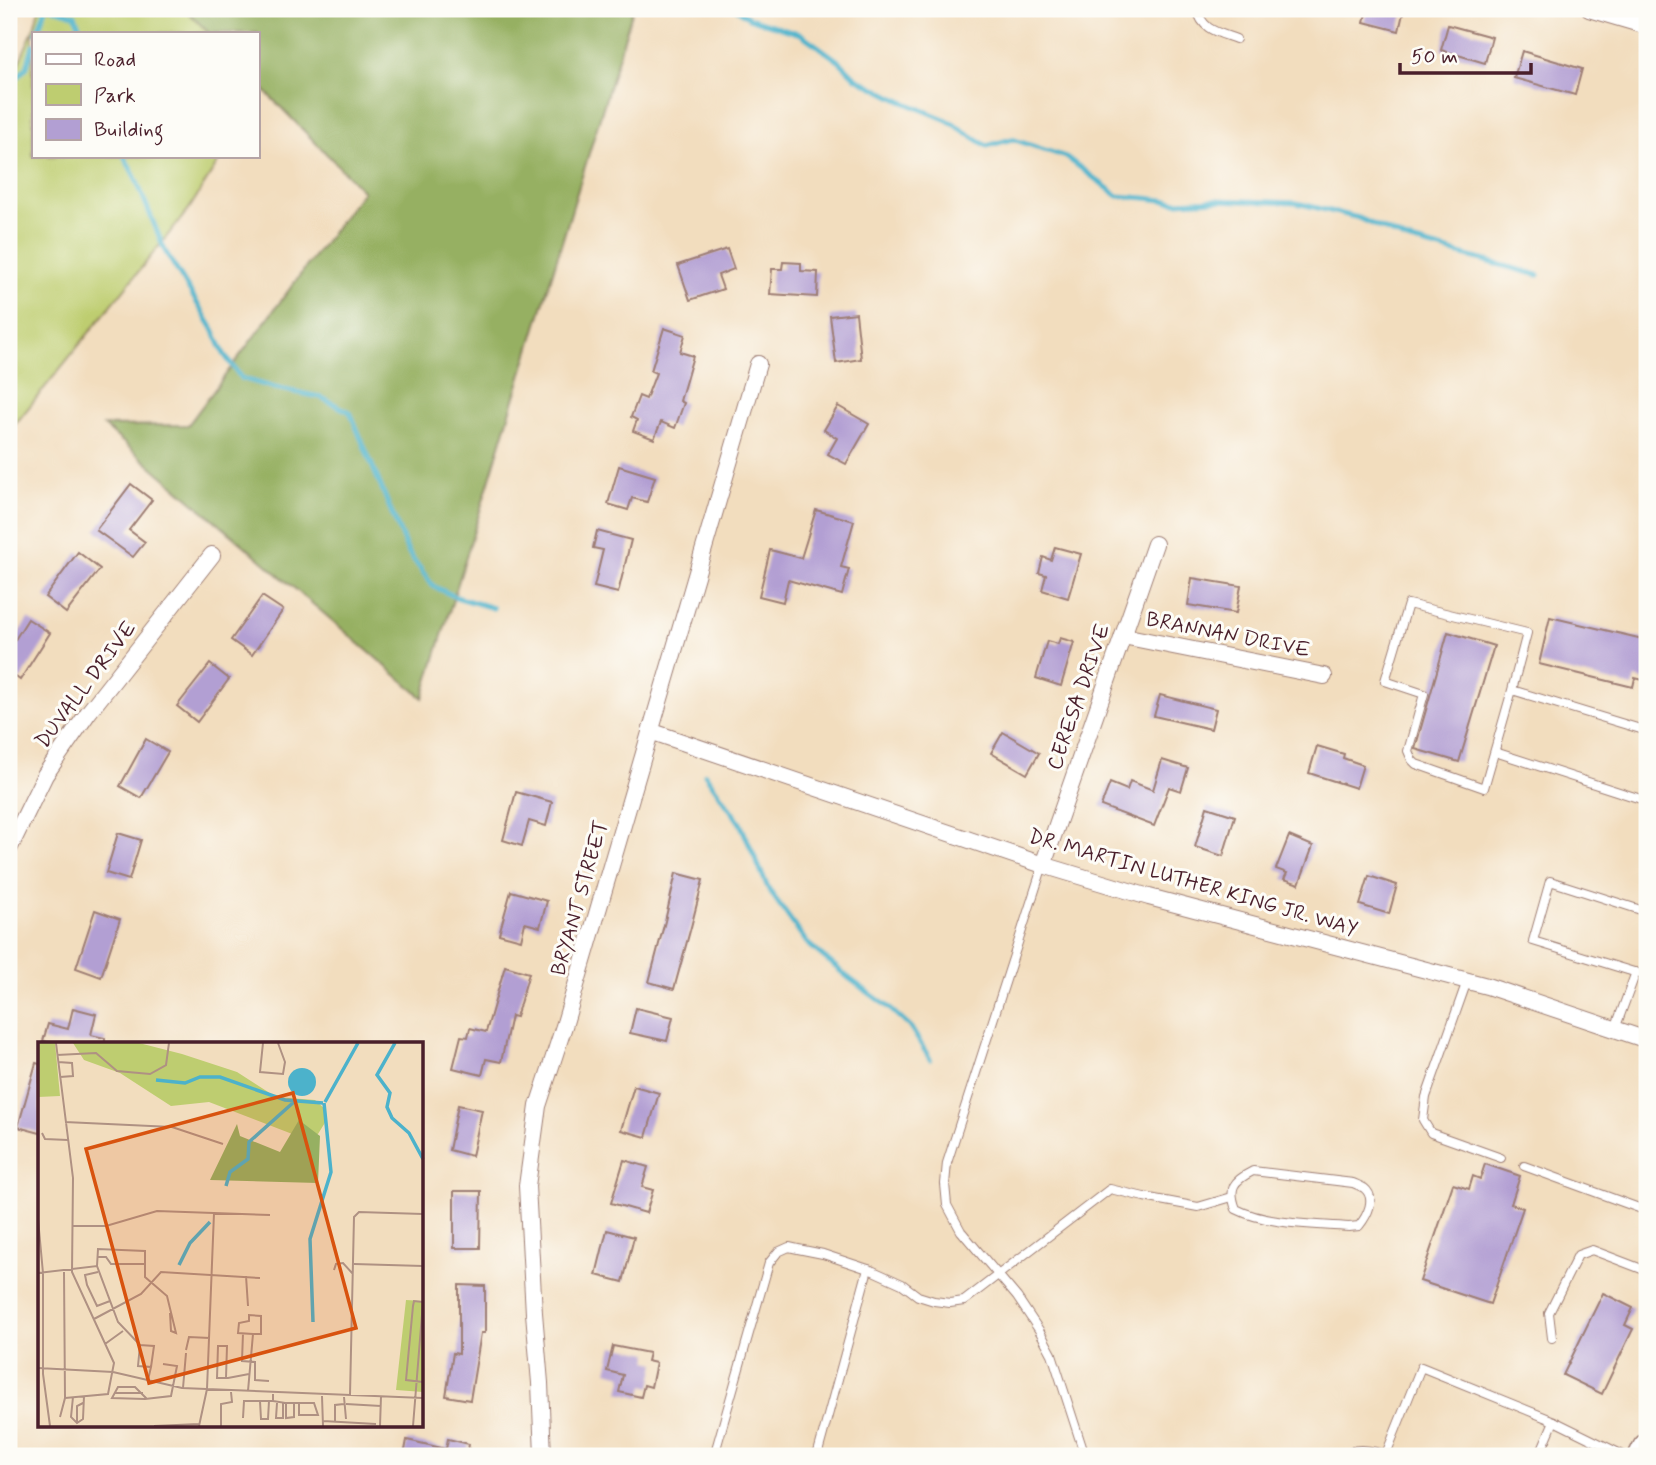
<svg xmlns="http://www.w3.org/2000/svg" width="1656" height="1465" viewBox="0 0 1656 1465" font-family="Mynerve,sans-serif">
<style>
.green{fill:#becd70;stroke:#84764e;stroke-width:2}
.forest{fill:#96b062;stroke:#706846;stroke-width:2}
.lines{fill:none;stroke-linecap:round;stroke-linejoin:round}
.stream{stroke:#4cb2cb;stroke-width:5}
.building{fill:#b29fd3}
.lane-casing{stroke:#9e7e74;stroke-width:10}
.street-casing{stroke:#9e7e74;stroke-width:18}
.highway-casing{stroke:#9e7e74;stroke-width:31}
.lane{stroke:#fff;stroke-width:8}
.street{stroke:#fff;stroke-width:16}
.highway{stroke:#fff;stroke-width:28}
.labels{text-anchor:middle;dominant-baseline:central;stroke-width:6;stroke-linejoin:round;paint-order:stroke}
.street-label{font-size:21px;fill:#4a1f2b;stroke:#fdfcf7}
.inset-river{fill:none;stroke:#4cb2cb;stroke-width:3.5}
.inset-road{fill:none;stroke:#af9183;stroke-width:2}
.view{fill:#d8530f;fill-opacity:0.15;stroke:#d8530f;stroke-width:3.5}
.inset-edge{fill:none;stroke:#4a1f2b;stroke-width:3.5}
</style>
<rect width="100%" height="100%" fill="#fdfcf7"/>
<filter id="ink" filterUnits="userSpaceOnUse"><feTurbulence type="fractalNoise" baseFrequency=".0143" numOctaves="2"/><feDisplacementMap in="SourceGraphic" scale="14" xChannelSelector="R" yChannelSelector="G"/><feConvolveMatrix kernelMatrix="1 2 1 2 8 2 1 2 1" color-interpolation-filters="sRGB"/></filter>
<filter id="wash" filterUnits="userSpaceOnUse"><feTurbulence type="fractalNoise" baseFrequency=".00686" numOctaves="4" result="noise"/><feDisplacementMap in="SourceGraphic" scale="28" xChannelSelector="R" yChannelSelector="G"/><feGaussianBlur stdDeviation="1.57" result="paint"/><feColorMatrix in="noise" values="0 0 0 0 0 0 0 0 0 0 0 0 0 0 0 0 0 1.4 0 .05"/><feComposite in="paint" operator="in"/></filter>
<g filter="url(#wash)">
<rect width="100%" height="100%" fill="#f2ddbe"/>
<path class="green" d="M 39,9 L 312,9 L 285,57 L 257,101 L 257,33 L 33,33 L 33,156 L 222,156 L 189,209 L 9,432 L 9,86 L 34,28 Z"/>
<path class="forest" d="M 190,9 L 633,9 L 423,698 L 104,426 L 188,425 L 363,191 L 257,83 L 257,33 L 209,33 L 187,11 Z"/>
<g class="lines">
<g class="stream">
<path d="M 54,9 L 75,15 L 82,33"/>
<path d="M 737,9 L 749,18 L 801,34 L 840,62 L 856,78 L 901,101 L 947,120 L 987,146 L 1012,139 L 1066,157 L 1118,196 L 1146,198 L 1177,202 L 1216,200 L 1297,203 L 1359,218 L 1407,240 L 1538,275"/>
<path d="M 37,33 L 46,9"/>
<path d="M 9,86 L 27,67 L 33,45"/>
<path d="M 124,156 L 135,177 L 165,251 L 213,329 L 224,354 L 241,378 L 275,388 L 320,397 L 350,412 L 408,552 L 433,586 L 456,597 L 493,608"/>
<path d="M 705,774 L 740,823 L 769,890 L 807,943 L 850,979 L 887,1006 L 911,1028 L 930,1059"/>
</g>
</g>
<g id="blocks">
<g class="building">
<path d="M 1367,9 L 1404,9 L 1399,31 L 1364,22 Z"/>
<path d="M 1448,25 L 1492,37 L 1485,63 L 1441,50 Z"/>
<path d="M 1522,51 L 1582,69 L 1575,95 L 1514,78 Z"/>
<path d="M 727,249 L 734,269 L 718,275 L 723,289 L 690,300 L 678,265 Z"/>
<path d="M 783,262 L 801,263 L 801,271 L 818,272 L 817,297 L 770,294 L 772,269 L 782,269 Z"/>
<path d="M 856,313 L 861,359 L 836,363 L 830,316 Z"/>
<path d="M 664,328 L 685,335 L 680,352 L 693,356 L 680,401 L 684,403 L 675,428 L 661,422 L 654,439 L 633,431 L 637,420 L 631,417 L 639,396 L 646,399 L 656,373 L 651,371 Z"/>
<path d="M 838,406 L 869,424 L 846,464 L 828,454 L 837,438 L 824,430 Z"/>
<path d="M 619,466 L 655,477 L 647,502 L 632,498 L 628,510 L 608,504 Z"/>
<path d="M 131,484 L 152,500 L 129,530 L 145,542 L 133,557 L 96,530 Z"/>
<path d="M 816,510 L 854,521 L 841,567 L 849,569 L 842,595 L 788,580 L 783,602 L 759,596 L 770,550 L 801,558 Z"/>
<path d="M 597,531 L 631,540 L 618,593 L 594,587 L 603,550 L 593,548 Z"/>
<path d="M 1055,547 L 1081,554 L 1068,598 L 1042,590 L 1046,575 L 1039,573 L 1043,557 L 1051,560 Z"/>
<path d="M 78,552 L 100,569 L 66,613 L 45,597 Z"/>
<path d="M 1192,578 L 1241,586 L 1236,613 L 1188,605 Z"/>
<path d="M 262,596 L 283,610 L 252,655 L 231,640 Z"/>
<path d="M 1550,617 L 1647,640 L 1647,681 L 1635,678 L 1633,687 L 1539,664 Z"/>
<path d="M 28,619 L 50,633 L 20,680 L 9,672 L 9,649 Z"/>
<path d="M 1448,632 L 1494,646 L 1459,762 L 1415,749 Z"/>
<path d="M 1060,638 L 1074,642 L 1061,686 L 1036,678 L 1047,641 L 1058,644 Z"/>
<path d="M 210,664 L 229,679 L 197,722 L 177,706 Z"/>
<path d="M 1160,695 L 1216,709 L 1211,729 L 1154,716 Z"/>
<path d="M 1003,732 L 1039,753 L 1027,774 L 991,753 Z"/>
<path d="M 146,739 L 168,752 L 141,798 L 120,786 Z"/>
<path d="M 1317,746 L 1344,754 L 1343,758 L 1363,765 L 1356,788 L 1309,773 Z"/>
<path d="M 1162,760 L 1188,768 L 1181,791 L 1169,787 L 1154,826 L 1101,806 L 1110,783 L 1127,790 L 1130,781 L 1153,790 Z"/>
<path d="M 516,792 L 552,802 L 546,826 L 529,821 L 522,846 L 503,840 Z"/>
<path d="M 1207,807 L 1235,816 L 1223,856 L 1195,847 Z"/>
<path d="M 118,833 L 141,840 L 129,880 L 106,873 Z"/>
<path d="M 1289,836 L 1313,846 L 1299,884 L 1284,879 L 1287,873 L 1276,869 Z"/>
<path d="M 676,873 L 703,880 L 691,927 L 674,989 L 649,982 L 665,921 Z"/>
<path d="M 1369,876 L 1397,885 L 1389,914 L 1360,905 Z"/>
<path d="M 511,891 L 547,901 L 540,927 L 525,923 L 521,940 L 499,934 Z"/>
<path d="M 95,910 L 120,919 L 101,977 L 76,968 Z"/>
<path d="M 505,966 L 529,973 L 516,1017 L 511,1016 L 501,1062 L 486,1059 L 482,1075 L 453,1068 L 461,1036 L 468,1037 L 470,1028 L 486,1032 Z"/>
<path d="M 73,1008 L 96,1014 L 91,1035 L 105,1038 L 105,1043 L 52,1043 L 43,1041 L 48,1024 L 68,1029 Z"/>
<path d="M 636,1008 L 673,1017 L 667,1041 L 630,1033 Z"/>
<path d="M 36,1063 L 40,1064 L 40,1133 L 18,1127 Z"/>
<path d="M 634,1086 L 659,1093 L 646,1137 L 621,1130 Z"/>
<path d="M 458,1105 L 482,1110 L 472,1156 L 449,1150 Z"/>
<path d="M 624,1160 L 648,1167 L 642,1187 L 653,1190 L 646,1213 L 611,1203 Z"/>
<path d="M 1485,1164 L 1520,1176 L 1511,1204 L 1523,1208 L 1490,1304 L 1420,1281 L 1453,1184 L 1469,1189 L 1473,1176 L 1480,1179 Z"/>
<path d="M 454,1191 L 481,1191 L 480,1248 L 454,1248 Z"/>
<path d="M 607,1230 L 634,1237 L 623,1282 L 596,1275 Z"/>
<path d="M 459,1285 L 485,1286 L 485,1333 L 481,1333 L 470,1400 L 446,1396 L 453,1353 L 459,1354 Z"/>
<path d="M 1603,1293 L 1633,1308 L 1625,1325 L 1633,1329 L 1602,1394 L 1563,1375 Z"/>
<path d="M 613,1346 L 649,1353 L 647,1361 L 656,1363 L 651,1387 L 644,1385 L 641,1397 L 619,1392 L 623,1375 L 607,1371 Z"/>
<path d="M 448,1439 L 469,1444 L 467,1456 L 404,1456 L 407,1440 L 446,1449 Z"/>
</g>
</g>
</g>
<g filter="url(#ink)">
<use href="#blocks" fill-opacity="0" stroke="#9e7e74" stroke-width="2"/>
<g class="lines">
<defs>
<g id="lane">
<path d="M 1197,9 C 1202,30 1217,32 1236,39"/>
<path d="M 1512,690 L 1484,788 L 1416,764 L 1412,760 L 1408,751 L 1424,694 L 1385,681 L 1408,604 L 1527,633 L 1512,690 L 1647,731"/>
<path d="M 1495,752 L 1647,801"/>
<path d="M 1043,865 L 947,1163 L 945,1184 L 947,1205 L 961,1231 L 1017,1297 L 1039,1330 L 1052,1354 L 1085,1456"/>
<path d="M 1647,912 L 1550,881 L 1533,941 L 1647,976"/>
<path d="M 1467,981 L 1426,1097 L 1423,1120 L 1431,1133 L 1501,1158"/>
<path d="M 1615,1029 L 1636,972"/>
<path d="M 1524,1166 L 1647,1211"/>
<path d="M 1253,1171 L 1353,1183 C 1356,1184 1360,1186 1364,1188 C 1377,1198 1367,1216 1359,1226 L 1349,1227 C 1315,1224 1267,1225 1236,1209 C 1228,1188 1233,1181 1253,1171 Z"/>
<path d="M 1552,1338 L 1549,1313 L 1578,1255 L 1592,1250 L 1647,1271"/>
<path d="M 714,1456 L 769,1263 L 778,1252 L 789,1247 L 798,1249 L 823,1254 L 871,1270 L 902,1284 L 918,1296 L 934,1301 L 950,1303 L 964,1301 L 1110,1189 L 1144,1197 L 1198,1207 L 1232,1197"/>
<path d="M 817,1456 L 868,1269"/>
<path d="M 1342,1456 C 1355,1446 1371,1451 1386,1454"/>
<path d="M 1393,1456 L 1386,1454 L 1421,1367 L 1554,1421 L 1625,1456"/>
<path d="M 1539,1456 L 1554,1421"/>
</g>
<g id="street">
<path d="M 1589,9 L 1647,26"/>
<path d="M 1123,636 L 1324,676"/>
<path d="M 650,731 L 1043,865 L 1149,897 L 1487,986 L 1647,1040"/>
<path d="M 9,849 L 45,775 L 88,713 L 212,555"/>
<path d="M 1043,865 L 1155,544"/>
<path d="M 543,1456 L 540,1383 L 534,1313 L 527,1186 L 538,1106 L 565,1023 L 758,364"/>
</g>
<path id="highway" d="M 1643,1456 L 1647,1448"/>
</defs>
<use href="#lane" class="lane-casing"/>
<use href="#street" class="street-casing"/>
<use href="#highway" class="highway-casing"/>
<use href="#lane" class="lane"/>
<use href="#street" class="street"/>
<use href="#highway" class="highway"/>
</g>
</g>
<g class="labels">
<g class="street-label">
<text transform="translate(1228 635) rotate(11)">BRANNAN DRIVE</text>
<text transform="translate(86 685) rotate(-53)">DUVALL DRIVE</text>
<text transform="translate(1079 697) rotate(-71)">CERESA DRIVE</text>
<text transform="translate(1193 883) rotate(16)">DR. MARTIN LUTHER KING JR. WAY</text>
<text transform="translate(580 898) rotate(-74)">BRYANT STREET</text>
</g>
</g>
<g transform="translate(38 1042)">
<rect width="385" height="385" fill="#f2ddbe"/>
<path d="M 0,1 L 17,1 L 22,54 L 0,55 ZM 35,1 L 101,1 L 144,12 L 199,30 L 238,55 L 277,58 L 288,68 L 288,79 L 280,92 L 262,95 L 171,60 L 133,64 L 82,31 L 46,18 ZM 368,258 L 385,259 L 385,350 L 358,348 Z" fill="#becd70"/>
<path d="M 261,78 L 282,94 L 280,141 L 172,138 L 199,82 L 202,94 L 242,110 Z" fill="#96b062"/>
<path d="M250 40a14 14 0 1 1 28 0a14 14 0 1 1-28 0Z" fill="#4cb2cb"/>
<path class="inset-river" d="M 357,1 L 339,33 L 352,51 L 349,65 L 354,76 L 371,91 L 385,117M 118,38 L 147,41 L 162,35 L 182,35 L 247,58 L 285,61M 287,60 L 320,1M 188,144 L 192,130 L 210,117 L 211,100 L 257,59M 141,223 L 152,201 L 172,180M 275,280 L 272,197 L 293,130 L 286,61"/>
<path class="inset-road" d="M 18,1 L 35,136 L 34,230 L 76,321 L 70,352 L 27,356M 225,1 L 222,30 L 245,32 L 247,20 L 240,1M 19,13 L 58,11 L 79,29 L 112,32 L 128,23 L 131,1M 20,20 L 34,21 L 35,34 L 22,35M 27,80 L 134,85 L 185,102M 4,91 L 7,97 L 30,98M 0,177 L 5,231 L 5,332 L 12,384M 34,184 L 68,184 L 119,169 L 232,173M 59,215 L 68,215 L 73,222 L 108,222M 316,222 L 385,224M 59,224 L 60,207 L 107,209 L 107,235 L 129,254 L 138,291 L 133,289 L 132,271M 296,228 L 298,222 L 305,221 L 315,232M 60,230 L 47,233 L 49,243 L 59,264 L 72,259M 0,231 L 59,224 L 80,280 L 102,303M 208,234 L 210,264M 385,260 L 376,259 L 375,264 L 368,338 L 385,340M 56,277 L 103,252 L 123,230 L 222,236M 205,291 L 204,319 L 217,320 L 217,338 L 231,339M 67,302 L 85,289M 148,308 L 151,295 L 172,296M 0,326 L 75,330 L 144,346 L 385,356M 188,336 L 189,304 L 180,304 L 179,336 L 190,336 L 211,332M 110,338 L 113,325 L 100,324 L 102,303 L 116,304 L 113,325M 145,346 L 148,311M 210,349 L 215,292 L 223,292 L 223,274 L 211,273 L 211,279 L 201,281 L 200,291 L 215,292M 76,351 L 105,351M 312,353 L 316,175 L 321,170 L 385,172M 284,354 L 285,384M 35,355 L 33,375 L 39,381 L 45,377 L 46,354M 306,355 L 308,377M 109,357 L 97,345 L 80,345 L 74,356 L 107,357 L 133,354 L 139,324 L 125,322M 231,359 L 230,377 L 223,377 L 222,359 L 235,359 L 235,352M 235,359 L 248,361 L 248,376 L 256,375 L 256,361M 239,361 L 238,376 L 245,376 L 245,361M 248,361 L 276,361 L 280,373 L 261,373 L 261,361M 308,362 L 343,364M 22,375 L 27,356 L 26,230M 205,376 L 206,359 L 222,359M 285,379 L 338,382M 297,379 L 297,363 L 306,362M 39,381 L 39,364 L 45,361M 116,384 L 161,382M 161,384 L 169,347 L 176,171M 183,384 L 183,362 L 194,360 L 193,350M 342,384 L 343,354M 375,384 L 385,260"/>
<path class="view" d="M 255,51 L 318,286 L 111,341 L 48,107 Z"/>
<rect width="385" height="385" class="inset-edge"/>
</g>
<rect width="1656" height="1465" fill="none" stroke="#fdfcf7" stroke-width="35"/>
<rect x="32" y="32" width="228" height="126" fill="#fdfcf7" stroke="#b5a4a5" stroke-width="2"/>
<rect x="46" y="54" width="35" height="10" fill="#ffffff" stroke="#b5a4a5" stroke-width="2"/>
<text x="94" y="66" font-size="21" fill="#4a1f2b">Road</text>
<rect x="46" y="84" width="35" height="21" fill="#becd70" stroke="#b5a4a5" stroke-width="2"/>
<text x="94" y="102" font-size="21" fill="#4a1f2b">Park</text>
<rect x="46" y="119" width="35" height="21" fill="#b29fd3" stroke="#b5a4a5" stroke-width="2"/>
<text x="94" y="136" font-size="21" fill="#4a1f2b">Building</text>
<path d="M1400 63v10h131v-10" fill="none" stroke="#4a1f2b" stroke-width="3.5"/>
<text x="1411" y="63" font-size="21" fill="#4a1f2b" stroke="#fdfcf7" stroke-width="5" paint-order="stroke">50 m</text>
</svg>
